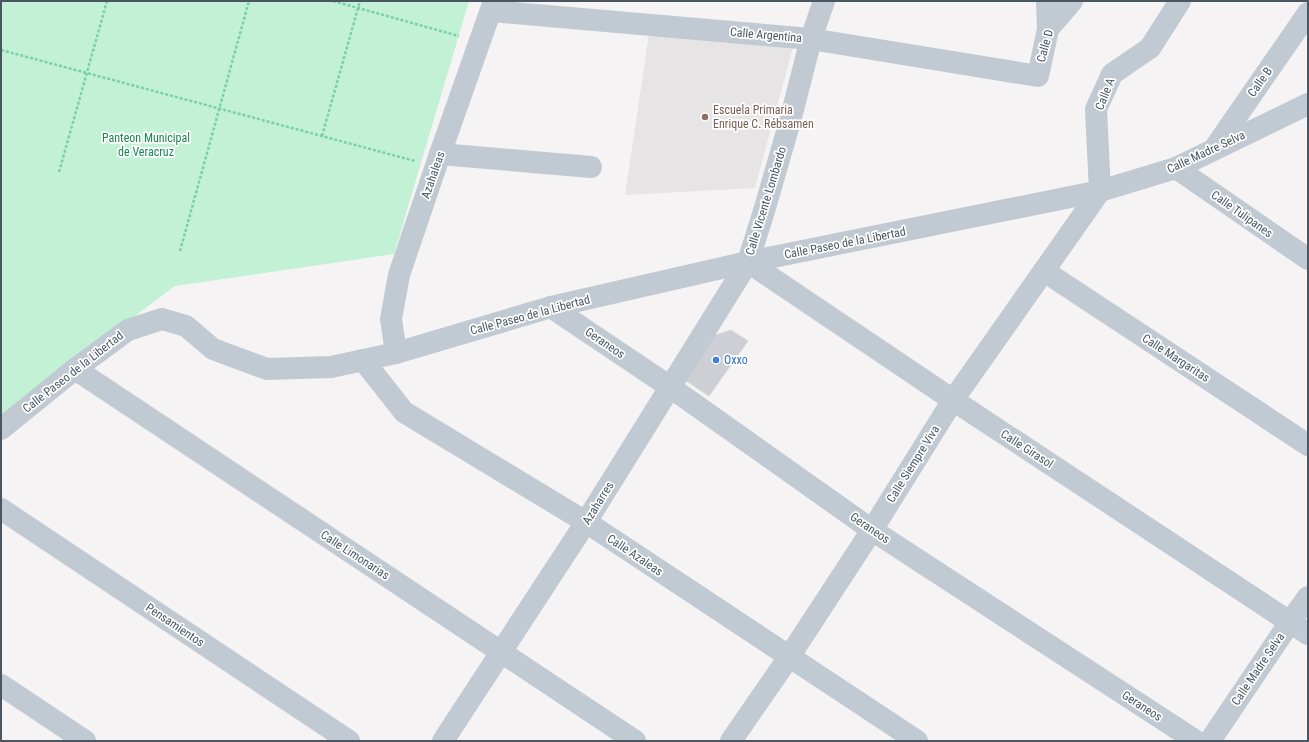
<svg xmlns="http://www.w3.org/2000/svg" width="1309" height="742" viewBox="0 0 1309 742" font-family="'Roboto Condensed',sans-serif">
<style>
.education{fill:#e6e4e5}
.green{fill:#c3f1d5}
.building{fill:#cdcfd5;stroke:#d7d9de}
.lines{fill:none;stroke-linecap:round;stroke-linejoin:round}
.path{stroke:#7ad0a6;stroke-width:2.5;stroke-dasharray:3 2;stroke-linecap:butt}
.minor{stroke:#c1cad2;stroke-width:22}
.education-dot{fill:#8d6e63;stroke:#fff;stroke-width:1.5}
.shop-dot{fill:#3f7fe0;stroke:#fff;stroke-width:1.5}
.labels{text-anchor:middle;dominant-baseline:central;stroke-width:3.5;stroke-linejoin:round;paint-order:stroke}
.street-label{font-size:12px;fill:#4a5661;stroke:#fff}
.education-label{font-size:12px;fill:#785e54;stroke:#fff;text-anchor:start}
.park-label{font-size:12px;fill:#17864f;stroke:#fff}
.shop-label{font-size:12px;fill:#366cbe;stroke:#fff;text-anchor:start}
</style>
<rect width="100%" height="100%" fill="#f5f3f3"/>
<path class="education" d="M 649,34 L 793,47 L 755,188 L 625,195 Z"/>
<path class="green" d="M 1,1 L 469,1 L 394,254 L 175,286 L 1,417 Z"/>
<path class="building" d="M 731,330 L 748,341 L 709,396 L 683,379 L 712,336 Z"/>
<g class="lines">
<g class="path">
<path d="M 333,1 L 459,36"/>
<path d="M 1,50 L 415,161"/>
<path d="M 322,136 L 360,1"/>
<path d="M 59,172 L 107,1"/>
<path d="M 180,251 L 249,1"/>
</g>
<g class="minor">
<path d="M 1047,1 L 1048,29"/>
<path d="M 491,11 L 811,39 L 1038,76 L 1048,29 L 1072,1"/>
<path d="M 1214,149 L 1308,13"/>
<path d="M 440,154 L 591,167"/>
<path d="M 1176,168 L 1308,259"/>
<path d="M 1100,191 L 1096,109 L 1112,74 L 1150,48 L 1180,1"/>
<path d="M 748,262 L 953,400 L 1308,634"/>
<path d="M 1044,271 L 1308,445"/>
<path d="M 551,307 L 670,387 L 872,530 L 1196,741"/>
<path d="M 396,353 L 391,319 L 399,275 L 440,154 L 494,1"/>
<path d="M 363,360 L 404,412 L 586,522 L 917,741"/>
<path d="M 75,369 L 635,741"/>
<path d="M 1,429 L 75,369 L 128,330 L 162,319 L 186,326 L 213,349 L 267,369 L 331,367 L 396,353 L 551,307 L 748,262 L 1100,191 L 1176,168 L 1308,104"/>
<path d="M 1,509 L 349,741"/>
<path d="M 1,685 L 85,741"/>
<path d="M 443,741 L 586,522 L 748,262 L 764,211 L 789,125 L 811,39 L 824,1"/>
<path d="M 731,741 L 789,657 L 872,530 L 953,400 L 1100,191"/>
<path d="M 1210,741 L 1290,622 L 1308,597"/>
</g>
</g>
<circle class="education-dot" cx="705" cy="117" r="4"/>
<circle class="shop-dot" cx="716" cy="360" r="4"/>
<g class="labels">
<g class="street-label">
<text transform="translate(766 35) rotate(5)">Calle Argentina</text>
<text transform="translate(1045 46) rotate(-75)">Calle D</text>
<text transform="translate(1260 82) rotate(-55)">Calle B</text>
<text transform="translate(1105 94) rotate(-68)">Calle A</text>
<text transform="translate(1206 152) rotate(-25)">Calle Madre Selva</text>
<text transform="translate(433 175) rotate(-71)">Azahaleas</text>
<text transform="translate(766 201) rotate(-73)">Calle Vicente Lombardo</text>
<text transform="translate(1242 214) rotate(35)">Calle Tulipanes</text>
<text transform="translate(845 243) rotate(-11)">Calle Paseo de la Libertad</text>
<text transform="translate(530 315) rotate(-15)">Calle Paseo de la Libertad</text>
<text transform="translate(605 343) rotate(34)">Geraneos</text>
<text transform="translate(1176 358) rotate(33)">Calle Margaritas</text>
<text transform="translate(73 372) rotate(-38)">Calle Paseo de la Libertad</text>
<text transform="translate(1027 449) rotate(33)">Calle Girasol</text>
<text transform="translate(913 464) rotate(-58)">Calle Siempre Viva</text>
<text transform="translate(598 503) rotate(-58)">Azaharres</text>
<text transform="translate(870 528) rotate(34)">Geraneos</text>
<text transform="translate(355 555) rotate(33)">Calle Limonarias</text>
<text transform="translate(635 555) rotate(34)">Calle Azaleas</text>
<text transform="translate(175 625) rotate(34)">Pensamientos</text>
<text transform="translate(1258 669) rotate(-56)">Calle Madre Selva</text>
<text transform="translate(1142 706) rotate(33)">Geraneos</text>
</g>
<g class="education-label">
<text x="713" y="110">Escuela Primaria<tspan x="713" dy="14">Enrique C. Rébsamen</tspan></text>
</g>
<g class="park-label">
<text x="146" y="138">Panteon Municipal<tspan x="146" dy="14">de Veracruz</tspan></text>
</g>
<g class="shop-label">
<text x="724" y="360">Oxxo</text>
</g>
</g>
<rect width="1309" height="742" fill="none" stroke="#4a5661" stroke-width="4"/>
</svg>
